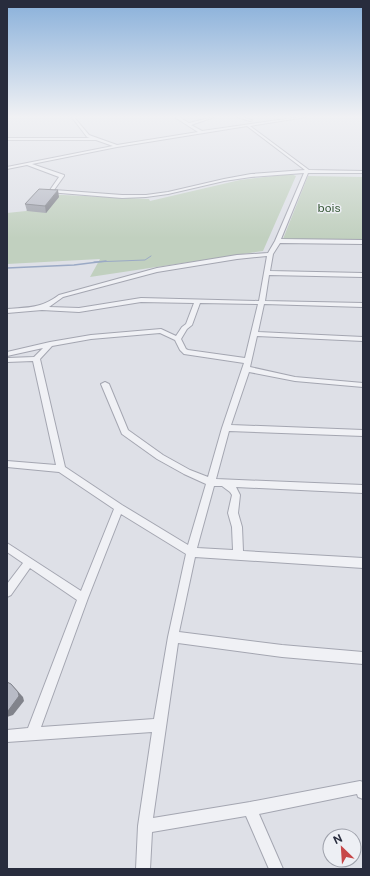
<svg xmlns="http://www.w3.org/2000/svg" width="370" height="876" viewBox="0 0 370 876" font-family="'Public Sans',sans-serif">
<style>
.green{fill:#c1d0bf}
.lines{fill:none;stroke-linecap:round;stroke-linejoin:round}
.stream-far1{stroke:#9aa9c5;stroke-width:1}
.stream{stroke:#9aa9c5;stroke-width:1.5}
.minor-casing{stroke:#a4a6b1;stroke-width:2}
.minor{fill:#f0f1f5;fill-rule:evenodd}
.wall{fill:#9ea1aa}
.shaded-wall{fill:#81838b}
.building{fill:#b8bbc6;stroke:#81838b}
.labels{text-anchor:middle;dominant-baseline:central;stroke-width:3;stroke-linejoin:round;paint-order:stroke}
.far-park-label{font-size:12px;fill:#375836;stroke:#edeff4}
</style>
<rect width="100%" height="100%" fill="#dee0e7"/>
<g class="green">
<path d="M 291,174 L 296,176 L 263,251 L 90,277 L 100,259 L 7,264 L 7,213 L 26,211 L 42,194 L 149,199 L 150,201 L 240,180 Z"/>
<path d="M 308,176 L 363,177 L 363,240 L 283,239 Z"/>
</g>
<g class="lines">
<path class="stream-far1" d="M 94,262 L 145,260 L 151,256"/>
<path class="stream" d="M 7,268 L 74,265 L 106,261"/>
<defs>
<g id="minor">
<path d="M 71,116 L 73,116 L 89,135 L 117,145 L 198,132 L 176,118 L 177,116 L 189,123 L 217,116 L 191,125 L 202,131 L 307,116 L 306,117 L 250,126 L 309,170 L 363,171 L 363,173 L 308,173 L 281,239 L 363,240 L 363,244 L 280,243 L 273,254 L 270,271 L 363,273 L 363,277 L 269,275 L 265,301 L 363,303 L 363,307 L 264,304 L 258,332 L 363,337 L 363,341 L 257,336 L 250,367 L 295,377 L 363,383 L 363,387 L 295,381 L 249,372 L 231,425 L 363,430 L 363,436 L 229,431 L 216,479 L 363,485 L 363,493 L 236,487 L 240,495 L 238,513 L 242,527 L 243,551 L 363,558 L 363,568 L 195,557 L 179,632 L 282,645 L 363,652 L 363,664 L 282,657 L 178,643 L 153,818 L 250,802 L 360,781 L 363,782 L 363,799 L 358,797 L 357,794 L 259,814 L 283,869 L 269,869 L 246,816 L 152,832 L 150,869 L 136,869 L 138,826 L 152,732 L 7,742 L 7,730 L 28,728 L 77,600 L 30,568 L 11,595 L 7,597 L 7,584 L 23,563 L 7,552 L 7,543 L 81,591 L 114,509 L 59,472 L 7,467 L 7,461 L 56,465 L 33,361 L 7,362 L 7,358 L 34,357 L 43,348 L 7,356 L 7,352 L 50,342 L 91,335 L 161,329 L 176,336 L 182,327 L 186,324 L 194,303 L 141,302 L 79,312 L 42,310 L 7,313 L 7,309 C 29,307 40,309 59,295 L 157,268 L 237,255 L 268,253 L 275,241 L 304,173 L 251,177 L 224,181 L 168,194 L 146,197 L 122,198 L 48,192 L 46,192 L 46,190 L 50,190 L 59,177 L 27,165 L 7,169 L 7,167 L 113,146 L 96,140 L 7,140 L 7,138 L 90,138 L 87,137 ZM 247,126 L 305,170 L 251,174 L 224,179 L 168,192 L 146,195 L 122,195 L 54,190 L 64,176 L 64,175 L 32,164 L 117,147 ZM 267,256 L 259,301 L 141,298 L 79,308 L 49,307 L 63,297 L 157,272 L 237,259 ZM 200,303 L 258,304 L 245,358 L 188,350 L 186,349 L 181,339 L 187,329 L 192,325 ZM 160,333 L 175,340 L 180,350 L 184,354 L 244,363 L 222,428 L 208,477 L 190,470 L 163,455 L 128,430 L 109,384 L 105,382 L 101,384 L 122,434 L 157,459 L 184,474 L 206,484 L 188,545 L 122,505 L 65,467 L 40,359 L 52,346 L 91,339 ZM 214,486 L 222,486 L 230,492 L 232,495 L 228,513 L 232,527 L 233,550 L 197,548 ZM 121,514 L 186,554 L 168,637 L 154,719 L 41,727 L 88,598 Z"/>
<path d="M 234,116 L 238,116 L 252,120 L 250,121 Z"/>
</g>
</defs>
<use href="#minor" class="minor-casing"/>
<use href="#minor" class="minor"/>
</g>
<path class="wall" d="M 59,197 L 46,213 L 27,211 L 25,204 Z"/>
<g class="shaded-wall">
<path d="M 58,190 L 59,197 L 46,213 L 45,206 Z"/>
<path d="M 11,684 L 23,697 L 24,701 L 13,715 L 7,717 L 7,711 Z"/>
</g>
<g class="building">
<path d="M 39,189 L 58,190 L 45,206 L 25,204 Z"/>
<path d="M 7,682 L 11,684 L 18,692 L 19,696 L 8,711 L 7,711 Z"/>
</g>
<linearGradient id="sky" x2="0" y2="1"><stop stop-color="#89b0da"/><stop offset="0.49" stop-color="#f0f1f4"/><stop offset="1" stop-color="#f0f1f4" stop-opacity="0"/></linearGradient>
<rect width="370" height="238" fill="url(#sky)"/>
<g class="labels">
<g class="far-park-label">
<text x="329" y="208">bois</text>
</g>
</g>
<rect width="370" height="876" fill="none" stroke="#282c3d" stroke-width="16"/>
<g transform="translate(342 848) rotate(335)"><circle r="19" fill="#edeff4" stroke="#9ea1ab"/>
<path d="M0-3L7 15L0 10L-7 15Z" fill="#c74748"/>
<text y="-6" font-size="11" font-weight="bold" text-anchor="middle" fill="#282c3d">N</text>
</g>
</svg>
